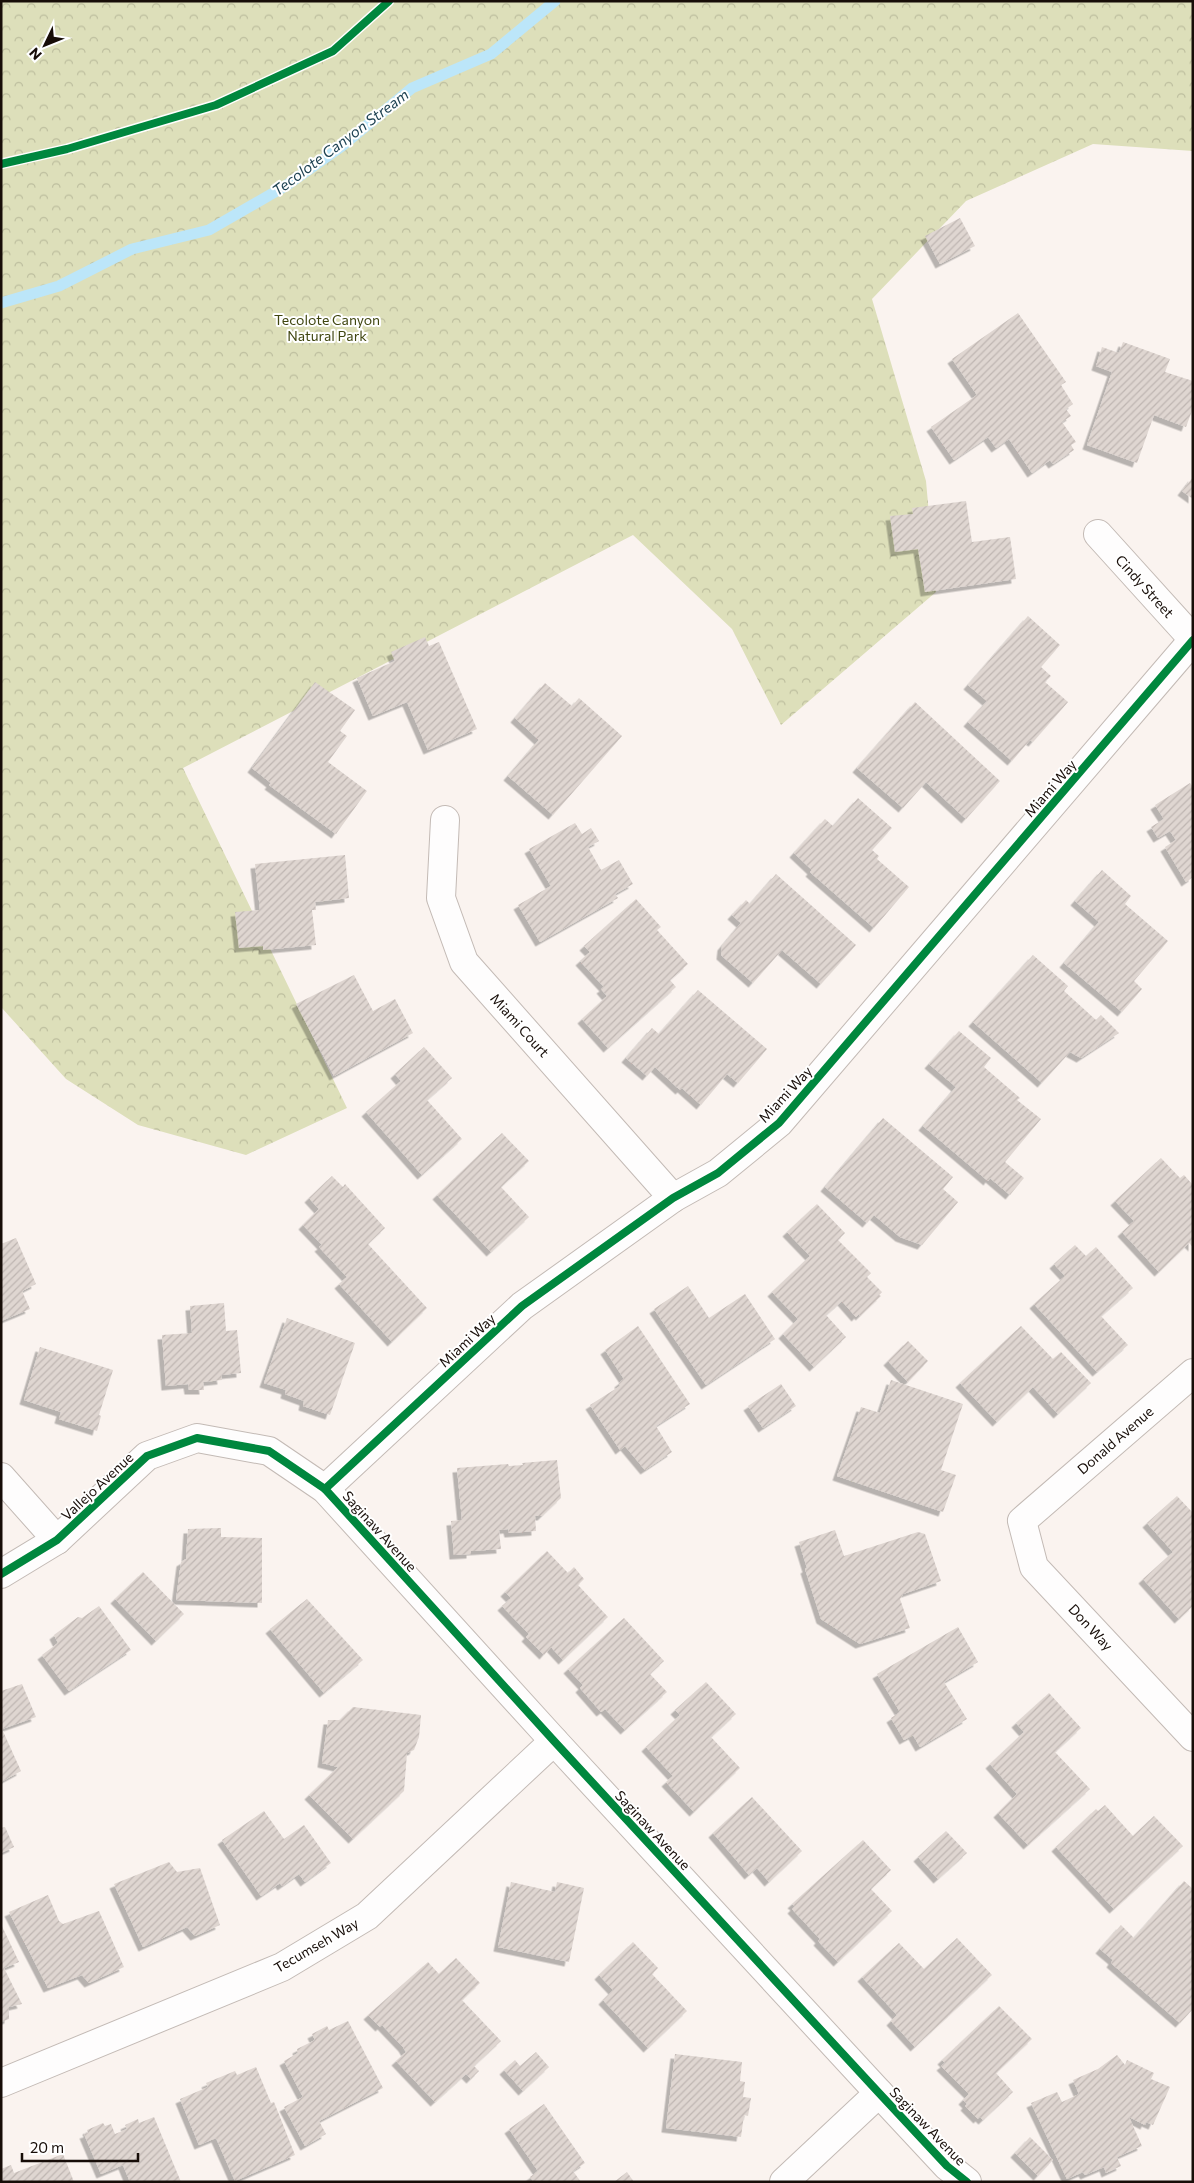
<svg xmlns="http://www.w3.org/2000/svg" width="1194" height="2183" viewBox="0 0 1194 2183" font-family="Commissioner,sans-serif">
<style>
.park{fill:url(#park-crowns)}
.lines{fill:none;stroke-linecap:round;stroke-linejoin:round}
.stream{stroke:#bce6f9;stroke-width:11}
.building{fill:url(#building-hatch);filter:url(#shadow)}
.street-casing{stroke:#c3bab5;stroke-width:30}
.street{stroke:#fefdfd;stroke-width:28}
.cycleway-casing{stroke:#fff;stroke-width:11}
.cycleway{stroke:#00873e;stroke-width:8}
.labels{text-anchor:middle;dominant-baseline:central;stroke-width:4;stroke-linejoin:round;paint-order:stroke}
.park-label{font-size:14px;fill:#404610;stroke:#fff}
.street-label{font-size:14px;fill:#170d08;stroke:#fff}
.water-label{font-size:15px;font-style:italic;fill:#1e4252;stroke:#fff}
</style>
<defs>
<pattern id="park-crowns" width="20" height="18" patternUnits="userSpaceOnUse" patternTransform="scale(1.25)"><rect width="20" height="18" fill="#dddfba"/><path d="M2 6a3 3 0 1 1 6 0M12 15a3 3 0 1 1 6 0" fill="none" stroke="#bdbe9e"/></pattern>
<pattern id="building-hatch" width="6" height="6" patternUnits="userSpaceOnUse" patternTransform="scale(1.25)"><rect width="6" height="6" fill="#dfd6d1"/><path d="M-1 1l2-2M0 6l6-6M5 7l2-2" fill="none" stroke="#bfb6b2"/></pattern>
<filter id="shadow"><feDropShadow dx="-4.5" dy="4.5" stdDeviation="0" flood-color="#0004"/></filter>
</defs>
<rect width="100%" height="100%" fill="#faf3ef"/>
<path class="park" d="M 1,1 L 1193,1 L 1193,151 L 1093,144 L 966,201 L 872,299 L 926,481 L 936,592 L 781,725 L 732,629 L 633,535 L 183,768 L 347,1108 L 246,1155 L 138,1125 L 66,1079 L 1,1007 Z"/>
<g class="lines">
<path class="stream" d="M 1,303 L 59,286 L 132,249 L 209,230 L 287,185 L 342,146 L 412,88 L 491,54 L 555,1"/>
</g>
<g class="building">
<path d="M 960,218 L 975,246 L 940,264 L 925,236 Z"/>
<path d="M 1018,313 L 1066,382 L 1061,385 L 1073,404 L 1066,409 L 1071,416 L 1062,422 L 1076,442 L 1071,445 L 1074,450 L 1053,464 L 1050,460 L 1032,473 L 1009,439 L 996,448 L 988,437 L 954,460 L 931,427 L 977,395 L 952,359 Z"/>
<path d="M 1123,342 L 1170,359 L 1165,372 L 1193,381 L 1193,408 L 1186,427 L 1154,415 L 1137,463 L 1087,445 L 1112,372 L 1096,366 L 1102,347 L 1119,353 Z"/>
<path d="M 1193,477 L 1193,499 L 1182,491 Z"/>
<path d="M 966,501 L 972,542 L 1010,537 L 1016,579 L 925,592 L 918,549 L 895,552 L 890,516 L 913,514 L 912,508 Z"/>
<path d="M 1028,616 L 1060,645 L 1041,667 L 1051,676 L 1045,682 L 1068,702 L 1033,742 L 1030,740 L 1012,761 L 968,722 L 987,701 L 968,685 Z"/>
<path d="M 425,637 L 429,646 L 439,642 L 477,729 L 428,750 L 407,702 L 373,716 L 357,678 L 395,661 L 391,652 Z"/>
<path d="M 315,682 L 355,710 L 340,731 L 347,736 L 328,762 L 367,791 L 336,834 L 269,785 L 271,783 L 252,768 Z"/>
<path d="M 545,683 L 572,706 L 579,698 L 622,736 L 553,815 L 508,776 L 539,740 L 515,718 Z"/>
<path d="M 915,702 L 1000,781 L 966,819 L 926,782 L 903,808 L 857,768 Z"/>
<path d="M 1190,783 L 1193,787 L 1193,877 L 1186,882 L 1165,847 L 1176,840 L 1170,831 L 1158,838 L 1151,827 L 1164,819 L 1155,805 Z"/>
<path d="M 858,798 L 892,828 L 872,850 L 879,856 L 877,859 L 909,887 L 874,928 L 810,872 L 812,870 L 794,853 L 825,819 L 833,826 Z"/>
<path d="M 575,823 L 582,834 L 591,828 L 599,841 L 588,847 L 601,870 L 619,860 L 633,884 L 615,894 L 618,898 L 540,942 L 518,905 L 551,886 L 529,849 Z"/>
<path d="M 345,855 L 349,898 L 315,902 L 316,910 L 312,910 L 316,945 L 263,950 L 263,946 L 239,948 L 235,912 L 260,910 L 255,864 Z"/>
<path d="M 1102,870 L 1131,896 L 1125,904 L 1168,941 L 1134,981 L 1142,989 L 1122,1012 L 1064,963 L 1099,922 L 1075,901 Z"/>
<path d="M 776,874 L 856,945 L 821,984 L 782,950 L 753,983 L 721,955 L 722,946 L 741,923 L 732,915 L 746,900 L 750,904 Z"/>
<path d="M 636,899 L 661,927 L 657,930 L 688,964 L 670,980 L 676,987 L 608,1048 L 582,1019 L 607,996 L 601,989 L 604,987 L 580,961 L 590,952 L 584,946 Z"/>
<path d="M 1033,955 L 1068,986 L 1064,991 L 1096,1020 L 1101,1015 L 1119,1033 L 1081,1058 L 1070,1052 L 1042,1083 L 973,1022 Z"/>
<path d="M 354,975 L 373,1011 L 395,999 L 413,1033 L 334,1076 L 296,1004 Z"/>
<path d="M 698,990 L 767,1049 L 738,1083 L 727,1074 L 701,1105 L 682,1088 L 680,1090 L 655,1067 L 647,1076 L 626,1058 L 652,1028 L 659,1034 Z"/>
<path d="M 959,1031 L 991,1058 L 984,1067 L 1020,1098 L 1017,1100 L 1041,1119 L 1005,1162 L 1024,1178 L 1010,1195 L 990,1178 L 988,1181 L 923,1126 L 956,1087 L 929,1064 Z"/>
<path d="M 424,1047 L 452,1078 L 427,1100 L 462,1139 L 422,1175 L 366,1112 L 401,1081 L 395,1074 Z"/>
<path d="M 883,1118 L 953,1177 L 943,1189 L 958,1202 L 922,1245 L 900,1237 L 874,1215 L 867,1223 L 825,1187 Z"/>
<path d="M 502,1133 L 529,1161 L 501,1187 L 529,1217 L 491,1252 L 437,1195 Z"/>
<path d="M 1161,1158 L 1180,1178 L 1184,1175 L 1193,1185 L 1193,1247 L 1189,1243 L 1159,1272 L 1122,1232 L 1134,1221 L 1115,1201 Z"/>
<path d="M 332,1176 L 343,1187 L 345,1184 L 385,1228 L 368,1244 L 427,1308 L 392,1342 L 339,1284 L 347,1277 L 319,1247 L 322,1245 L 303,1225 L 319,1209 L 309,1198 Z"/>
<path d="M 817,1204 L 845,1233 L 838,1240 L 871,1273 L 867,1277 L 882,1292 L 879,1295 L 881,1296 L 860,1316 L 859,1314 L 856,1317 L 842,1301 L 826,1315 L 846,1337 L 814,1367 L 783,1334 L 798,1319 L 772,1292 L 810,1256 L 787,1232 Z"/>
<path d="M 16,1238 L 36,1284 L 22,1291 L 30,1309 L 1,1321 L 1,1244 Z"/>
<path d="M 1075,1245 L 1086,1256 L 1096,1247 L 1133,1288 L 1101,1316 L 1128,1345 L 1097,1372 L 1034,1304 L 1065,1276 L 1054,1264 Z"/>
<path d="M 688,1286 L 709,1318 L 745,1294 L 775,1339 L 706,1385 L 654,1309 Z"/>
<path d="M 224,1303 L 226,1331 L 237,1330 L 241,1373 L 221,1375 L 222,1380 L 203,1382 L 204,1390 L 189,1390 L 188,1384 L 166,1386 L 162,1335 L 192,1333 L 190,1306 Z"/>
<path d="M 287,1318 L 355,1343 L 330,1415 L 303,1406 L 304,1401 L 285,1394 L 286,1390 L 264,1383 Z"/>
<path d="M 638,1326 L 690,1404 L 656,1426 L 672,1452 L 645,1470 L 625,1446 L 620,1450 L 590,1405 L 620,1386 L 619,1383 L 624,1379 L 605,1350 Z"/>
<path d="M 1021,1326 L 1053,1359 L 1061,1352 L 1091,1383 L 1058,1414 L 1033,1387 L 997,1422 L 960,1383 Z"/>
<path d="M 908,1341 L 928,1361 L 908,1382 L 888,1361 Z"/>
<path d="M 40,1347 L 113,1370 L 99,1415 L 101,1416 L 97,1431 L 59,1419 L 61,1412 L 24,1400 Z"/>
<path d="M 891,1380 L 963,1404 L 941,1470 L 956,1475 L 943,1512 L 837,1476 L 861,1407 L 880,1413 Z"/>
<path d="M 781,1384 L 796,1406 L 763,1428 L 748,1406 Z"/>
<path d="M 557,1460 L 561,1498 L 542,1516 L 535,1516 L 536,1531 L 509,1533 L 508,1529 L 499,1530 L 501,1549 L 471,1551 L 471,1554 L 454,1555 L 451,1521 L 462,1520 L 457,1468 L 508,1464 L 509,1466 L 523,1465 L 522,1463 Z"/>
<path d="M 1177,1496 L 1193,1513 L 1193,1606 L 1179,1619 L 1143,1579 L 1173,1552 L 1147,1523 Z"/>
<path d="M 221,1528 L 221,1537 L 262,1538 L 262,1603 L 176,1600 L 181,1562 L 186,1559 L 188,1529 Z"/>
<path d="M 835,1530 L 844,1556 L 918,1532 L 925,1534 L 941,1581 L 903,1594 L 900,1599 L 910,1628 L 860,1644 L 821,1619 L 805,1569 L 807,1568 L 799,1542 Z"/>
<path d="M 547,1551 L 568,1573 L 574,1567 L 584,1579 L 578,1585 L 608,1617 L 563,1660 L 551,1647 L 544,1655 L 526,1637 L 529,1634 L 502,1606 L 511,1598 L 505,1592 Z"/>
<path d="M 143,1572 L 184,1614 L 156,1641 L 115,1599 Z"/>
<path d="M 307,1599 L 363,1660 L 324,1693 L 270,1629 Z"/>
<path d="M 99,1606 L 131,1650 L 69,1691 L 42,1655 L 58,1643 L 54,1635 L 78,1617 L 82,1618 Z"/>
<path d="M 624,1618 L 664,1661 L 650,1674 L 667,1692 L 625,1730 L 605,1709 L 601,1712 L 580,1688 L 583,1685 L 568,1669 Z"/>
<path d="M 958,1627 L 978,1662 L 944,1682 L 967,1719 L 920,1747 L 913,1735 L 904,1740 L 891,1718 L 900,1712 L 877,1674 Z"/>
<path d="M 706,1682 L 736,1714 L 711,1737 L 740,1768 L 694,1812 L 666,1782 L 673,1776 L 646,1747 L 680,1715 L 675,1710 Z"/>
<path d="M 22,1684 L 36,1717 L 2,1729 L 21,1771 L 1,1782 L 1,1691 Z"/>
<path d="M 1049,1693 L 1081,1728 L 1055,1752 L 1090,1789 L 1028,1845 L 998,1813 L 1017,1794 L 990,1764 L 1024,1732 L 1016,1723 Z"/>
<path d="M 353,1707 L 421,1715 L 419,1737 L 414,1750 L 407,1753 L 404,1791 L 353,1839 L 309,1795 L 338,1767 L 322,1763 L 328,1720 L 340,1720 Z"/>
<path d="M 752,1797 L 802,1851 L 769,1882 L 757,1868 L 749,1875 L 713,1833 Z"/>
<path d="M 1105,1805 L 1133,1836 L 1154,1816 L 1183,1846 L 1114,1909 L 1056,1847 L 1096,1809 L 1098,1811 Z"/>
<path d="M 264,1811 L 284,1839 L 304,1825 L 331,1863 L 305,1882 L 299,1874 L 282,1886 L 280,1883 L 261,1896 L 222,1840 Z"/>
<path d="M 5,1827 L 14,1847 L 1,1853 L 1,1828 Z"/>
<path d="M 946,1831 L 967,1853 L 938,1879 L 918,1857 Z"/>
<path d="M 863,1840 L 891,1870 L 871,1889 L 892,1911 L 838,1962 L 818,1941 L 820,1939 L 792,1909 L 795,1906 L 792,1904 Z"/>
<path d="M 169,1862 L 177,1872 L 200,1868 L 220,1925 L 195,1936 L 187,1927 L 143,1947 L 114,1884 Z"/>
<path d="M 1184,1881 L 1193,1889 L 1193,2009 L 1180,2023 L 1111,1963 L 1113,1960 L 1100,1949 L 1121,1925 L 1134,1938 Z"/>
<path d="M 511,1882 L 555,1892 L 557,1882 L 584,1888 L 569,1962 L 498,1947 Z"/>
<path d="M 48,1895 L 59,1921 L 63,1924 L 99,1911 L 124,1967 L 89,1983 L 82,1975 L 48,1988 L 9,1912 Z"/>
<path d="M 1,1924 L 19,1962 L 4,1968 L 22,2004 L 9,2007 L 9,2019 L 1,2022 Z"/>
<path d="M 957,1938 L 992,1975 L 915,2047 L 891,2021 L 897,2015 L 862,1977 L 899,1943 L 924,1969 Z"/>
<path d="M 633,1942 L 658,1968 L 652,1974 L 687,2011 L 648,2048 L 603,2000 L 613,1990 L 599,1975 Z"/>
<path d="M 456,1958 L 480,1983 L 462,2000 L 501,2041 L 474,2066 L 479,2071 L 471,2079 L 466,2074 L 435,2102 L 396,2061 L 406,2052 L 403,2047 L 382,2025 L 380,2027 L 368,2015 L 428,1962 L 439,1974 Z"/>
<path d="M 999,2006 L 1032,2039 L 996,2073 L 1013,2092 L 983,2120 L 980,2117 L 978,2119 L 965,2106 L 967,2104 L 963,2100 L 969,2094 L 941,2066 L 945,2063 L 942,2060 Z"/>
<path d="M 348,2021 L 383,2088 L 319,2121 L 326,2134 L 305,2146 L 284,2107 L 303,2097 L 284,2061 L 298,2053 L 297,2049 L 315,2040 L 312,2034 L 327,2026 L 329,2030 Z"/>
<path d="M 536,2052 L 549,2067 L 523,2091 L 504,2070 L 515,2060 L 520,2066 Z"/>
<path d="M 675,2054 L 742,2062 L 740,2081 L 745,2082 L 743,2097 L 751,2098 L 748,2116 L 744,2115 L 741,2137 L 666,2128 Z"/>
<path d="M 1117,2055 L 1125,2065 L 1127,2060 L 1154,2073 L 1151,2079 L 1170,2087 L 1153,2125 L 1146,2122 L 1145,2125 L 1129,2117 L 1142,2146 L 1117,2157 L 1121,2166 L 1106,2173 L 1104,2167 L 1085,2175 L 1083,2172 L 1067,2179 L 1031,2103 L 1057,2092 L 1062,2102 L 1079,2094 L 1073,2080 L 1098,2069 Z"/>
<path d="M 256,2067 L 271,2103 L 274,2102 L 295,2155 L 235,2181 L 216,2138 L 199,2145 L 180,2099 L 208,2087 L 206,2083 L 235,2071 L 237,2075 Z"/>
<path d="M 544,2104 L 585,2163 L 573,2171 L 581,2182 L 534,2182 L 530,2177 L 538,2171 L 509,2129 Z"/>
<path d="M 154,2117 L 181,2182 L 130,2182 L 123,2165 L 101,2174 L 84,2134 L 88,2133 L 87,2130 L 103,2123 L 105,2126 L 111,2124 L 115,2134 L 127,2129 L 125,2125 L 138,2119 L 139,2123 Z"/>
<path d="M 1030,2137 L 1053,2160 L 1038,2176 L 1015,2153 Z"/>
<path d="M 63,2154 L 74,2182 L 1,2182 L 1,2169 L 11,2165 L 14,2173 Z"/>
<path d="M 627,2172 L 634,2182 L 614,2182 Z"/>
</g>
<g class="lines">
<defs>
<g id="street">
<path d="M 1098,534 L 1193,639"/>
<path d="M 445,820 L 441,898 L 464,962 L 673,1198"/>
<path d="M 1193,1373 L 1022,1521 L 1034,1567 L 1193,1737"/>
<path d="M 1,1477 L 57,1540"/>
<path d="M 325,1489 L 522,1306 L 673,1198 L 718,1173 L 779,1123 L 1193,640"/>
<path d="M 1,1574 L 57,1540 L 147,1456 L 197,1438 L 269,1451 L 325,1489 L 554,1741 L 879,2093 L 947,2166 L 967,2182"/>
<path d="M 1,2083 L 282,1967 L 367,1916 L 554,1741"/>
<path d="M 784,2182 L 879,2093"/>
</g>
</defs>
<use href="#street" class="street-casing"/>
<use href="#street" class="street"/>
<defs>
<g id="cycleway">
<path d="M 1,164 L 67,149 L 216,105 L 333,51 L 389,1"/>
<path d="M 325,1489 L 522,1306 L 673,1198 L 718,1173 L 779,1123 L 1193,640"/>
<path d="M 1,1574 L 57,1540 L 147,1456 L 197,1438 L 269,1451 L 325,1489 L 554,1741 L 879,2093 L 947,2166 L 967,2182"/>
</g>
</defs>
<use href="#cycleway" class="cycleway-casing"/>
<use href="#cycleway" class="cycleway"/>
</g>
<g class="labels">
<g class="park-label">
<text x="327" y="319">Tecolote Canyon<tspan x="327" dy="16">Natural Park</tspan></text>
</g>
<g class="street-label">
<text transform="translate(1145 586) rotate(48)">Cindy Street</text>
<text transform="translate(1050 788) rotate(-49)">Miami Way</text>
<text transform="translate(520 1025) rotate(48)">Miami Court</text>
<text transform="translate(785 1094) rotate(-47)">Miami Way</text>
<text transform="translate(467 1340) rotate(-43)">Miami Way</text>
<text transform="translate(1115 1440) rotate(-41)">Donald Avenue</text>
<text transform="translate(97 1486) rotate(-43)">Vallejo Avenue</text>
<text transform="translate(380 1531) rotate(48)">Saginaw Avenue</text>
<text transform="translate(1091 1627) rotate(47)">Don Way</text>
<text transform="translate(653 1830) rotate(47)">Saginaw Avenue</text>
<text transform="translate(316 1945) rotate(-30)">Tecumseh Way</text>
<text transform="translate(928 2126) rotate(46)">Saginaw Avenue</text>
</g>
<g class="water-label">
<text transform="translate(340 142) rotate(-37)">Tecolote Canyon Stream</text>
</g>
</g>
<rect width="1194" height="2183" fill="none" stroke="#170d08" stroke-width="5"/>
<g transform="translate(45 45) rotate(227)" stroke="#ffffff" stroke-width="4" paint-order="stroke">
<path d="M0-4L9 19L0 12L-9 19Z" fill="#170d08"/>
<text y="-8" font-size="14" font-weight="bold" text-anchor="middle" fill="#170d08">N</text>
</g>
<path d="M22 2153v8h116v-8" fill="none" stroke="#170d08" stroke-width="2.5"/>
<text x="30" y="2153" font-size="15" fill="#170d08" stroke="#ffffff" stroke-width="4" paint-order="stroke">20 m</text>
</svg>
